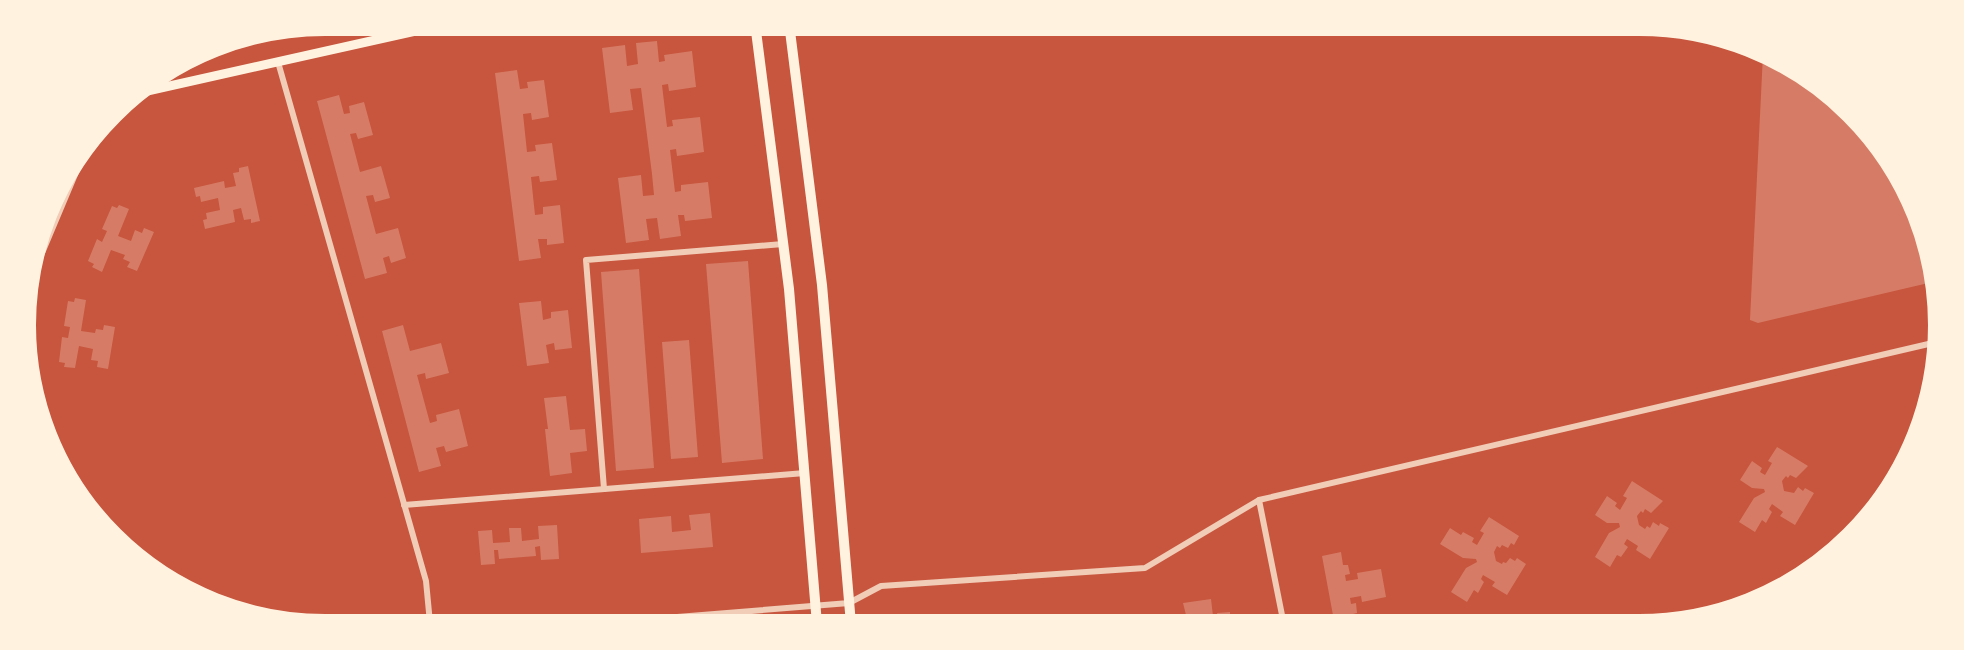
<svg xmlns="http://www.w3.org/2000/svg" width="1964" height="650" viewBox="0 0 1964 650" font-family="Jost,sans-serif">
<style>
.building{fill:#d67c66}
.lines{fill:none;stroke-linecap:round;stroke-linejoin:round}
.minor{stroke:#f1ccb7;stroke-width:6}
.secondary{stroke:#fff3e0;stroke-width:9}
.primary{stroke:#fff3e0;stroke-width:10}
.rim{fill:none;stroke:#fff3e0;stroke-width:8}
</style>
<rect width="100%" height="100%" fill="#c8553d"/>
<g class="building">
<path d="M 657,41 L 659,62 L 665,61 L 664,55 L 692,51 L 696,87 L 669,91 L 668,84 L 662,85 L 667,127 L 673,126 L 672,120 L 700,117 L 704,152 L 677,156 L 676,149 L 670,150 L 675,192 L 681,191 L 681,185 L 708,182 L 712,218 L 685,221 L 684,215 L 678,215 L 681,236 L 660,239 L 657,218 L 646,219 L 649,240 L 626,243 L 618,178 L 641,175 L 643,196 L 654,195 L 652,174 L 641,88 L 630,89 L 633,110 L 610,113 L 602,48 L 625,45 L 627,66 L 638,64 L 636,43 Z"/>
<path d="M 1763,54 L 1808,72 L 1892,156 L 1937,266 L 1937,281 L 1758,323 L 1750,320 Z"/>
<path d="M 517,70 L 520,89 L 528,88 L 527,82 L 544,80 L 549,117 L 532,120 L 531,113 L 523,114 L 527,152 L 536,151 L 535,145 L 552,143 L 557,180 L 540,182 L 539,176 L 531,177 L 535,215 L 543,214 L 543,207 L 560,205 L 564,243 L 547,245 L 547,239 L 538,239 L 541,258 L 519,261 L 495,73 Z"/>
<path d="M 339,95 L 344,114 L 350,113 L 349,106 L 364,102 L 373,135 L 358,139 L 356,133 L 350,134 L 360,172 L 381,166 L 390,198 L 375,202 L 373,195 L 366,196 L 376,234 L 398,228 L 406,258 L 391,263 L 389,256 L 383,258 L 387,273 L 365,279 L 317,101 Z"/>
<path d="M 248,166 L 260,221 L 251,223 L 251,219 L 244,220 L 241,208 L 233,210 L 235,222 L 205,229 L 203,220 L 207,219 L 206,213 L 220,210 L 218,198 L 201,202 L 200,196 L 196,197 L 194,188 L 224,181 L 225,188 L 236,186 L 233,173 L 239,172 L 239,168 Z"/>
<path d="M 119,205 L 129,209 L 118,236 L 131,241 L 135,230 L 142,233 L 144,228 L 154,232 L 137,271 L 127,267 L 130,262 L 123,259 L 125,255 L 111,250 L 102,272 L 92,267 L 94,264 L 88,261 L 97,239 L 102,242 L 107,231 L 102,229 L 112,206 L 117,208 Z"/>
<path d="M 748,261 L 763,459 L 722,463 L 706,264 Z"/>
<path d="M 639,269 L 654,468 L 616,471 L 601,272 Z"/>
<path d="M 75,298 L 86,300 L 81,331 L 95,333 L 96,329 L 103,330 L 104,325 L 115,327 L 108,369 L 97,367 L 98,361 L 91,360 L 93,349 L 79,346 L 75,368 L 64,367 L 65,363 L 59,362 L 62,337 L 68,338 L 70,327 L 64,326 L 68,301 L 74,302 Z"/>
<path d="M 541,301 L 543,320 L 551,318 L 551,312 L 568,310 L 572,348 L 555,350 L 554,343 L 546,345 L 549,363 L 527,366 L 519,303 Z"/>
<path d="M 403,325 L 410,351 L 441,343 L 449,373 L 426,379 L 425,373 L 417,375 L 430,423 L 437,421 L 436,415 L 459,409 L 468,446 L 446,452 L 444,446 L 436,448 L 441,466 L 419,472 L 382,331 Z"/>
<path d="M 689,340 L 698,457 L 671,459 L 662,342 Z"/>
<path d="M 566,396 L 570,430 L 585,429 L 587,451 L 570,453 L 572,473 L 550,476 L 545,429 L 548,429 L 544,398 Z"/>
<path d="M 1777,447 L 1808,466 L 1796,478 L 1790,475 L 1788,478 L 1786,476 L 1782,481 L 1784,491 L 1794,493 L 1798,487 L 1803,491 L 1805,488 L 1814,493 L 1795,525 L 1780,516 L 1783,512 L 1772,504 L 1769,509 L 1772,512 L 1766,523 L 1762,520 L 1755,532 L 1739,522 L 1754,498 L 1765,492 L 1764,489 L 1752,488 L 1740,480 L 1752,461 L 1762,468 L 1760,472 L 1765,475 L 1772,463 L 1768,461 Z"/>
<path d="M 1632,481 L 1663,501 L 1651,513 L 1645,509 L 1643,513 L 1641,511 L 1637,516 L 1639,525 L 1645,529 L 1647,526 L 1650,528 L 1653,522 L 1659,526 L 1660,523 L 1669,528 L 1650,559 L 1636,550 L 1638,546 L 1627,539 L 1624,544 L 1628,547 L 1621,557 L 1617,555 L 1610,567 L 1595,557 L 1609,533 L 1620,527 L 1619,523 L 1607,523 L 1595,515 L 1607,496 L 1617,503 L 1615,506 L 1620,510 L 1627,498 L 1623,496 Z"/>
<path d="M 710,513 L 713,547 L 641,553 L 639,519 L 671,516 L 672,532 L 691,530 L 689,515 Z"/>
<path d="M 1489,517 L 1519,536 L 1514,545 L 1511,543 L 1508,548 L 1502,545 L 1500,548 L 1497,546 L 1494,552 L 1496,561 L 1502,564 L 1503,562 L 1506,563 L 1510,558 L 1515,561 L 1517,558 L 1526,564 L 1507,595 L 1492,586 L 1495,582 L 1483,575 L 1481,579 L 1484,582 L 1478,593 L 1474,590 L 1467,602 L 1451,592 L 1466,568 L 1477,562 L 1476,559 L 1463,558 L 1440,544 L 1450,528 L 1461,535 L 1463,532 L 1474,538 L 1472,542 L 1477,545 L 1484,533 L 1480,531 Z"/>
<path d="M 557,525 L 559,559 L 541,560 L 540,546 L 535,547 L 536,556 L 499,559 L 498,550 L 494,550 L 495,564 L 481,565 L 478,531 L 492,530 L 493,543 L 510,542 L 509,528 L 521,528 L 522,541 L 539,539 L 538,526 Z"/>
<path d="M 1341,552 L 1343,565 L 1348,565 L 1350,574 L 1345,575 L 1346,581 L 1358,579 L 1357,573 L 1381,569 L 1386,597 L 1362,602 L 1361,596 L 1350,598 L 1351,604 L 1356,603 L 1357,613 L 1353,614 L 1355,626 L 1335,626 L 1322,556 Z"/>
<path d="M 1211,599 L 1213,616 L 1208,617 L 1209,623 L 1219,622 L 1217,613 L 1230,612 L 1230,616 L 1238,615 L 1240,625 L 1188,623 L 1183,603 Z"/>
</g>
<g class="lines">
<g class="minor">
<path d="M 278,62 L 426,581 L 430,623"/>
<path d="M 24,296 L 87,146"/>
<path d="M 604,489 L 586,260 L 783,244"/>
<path d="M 1259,500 L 1284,625"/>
<path d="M 404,505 L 805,473"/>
<path d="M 590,624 L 849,603 L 881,586 L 1145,568 L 1259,500 L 1937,342"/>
</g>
<path class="secondary" d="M 125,96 L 456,22"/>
<g class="primary">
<path d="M 755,23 L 789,289 L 817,624"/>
<path d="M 789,23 L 822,285 L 851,624"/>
</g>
</g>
<path d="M0 0H1964V650H0ZM325 32H1639A293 293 0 0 1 1932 325V325A293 293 0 0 1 1639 618H325A293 293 0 0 1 32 325V325A293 293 0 0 1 325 32Z" fill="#fff3e0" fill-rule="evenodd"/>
<path class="rim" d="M325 32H1639A293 293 0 0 1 1932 325V325A293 293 0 0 1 1639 618H325A293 293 0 0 1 32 325V325A293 293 0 0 1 325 32Z"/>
</svg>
